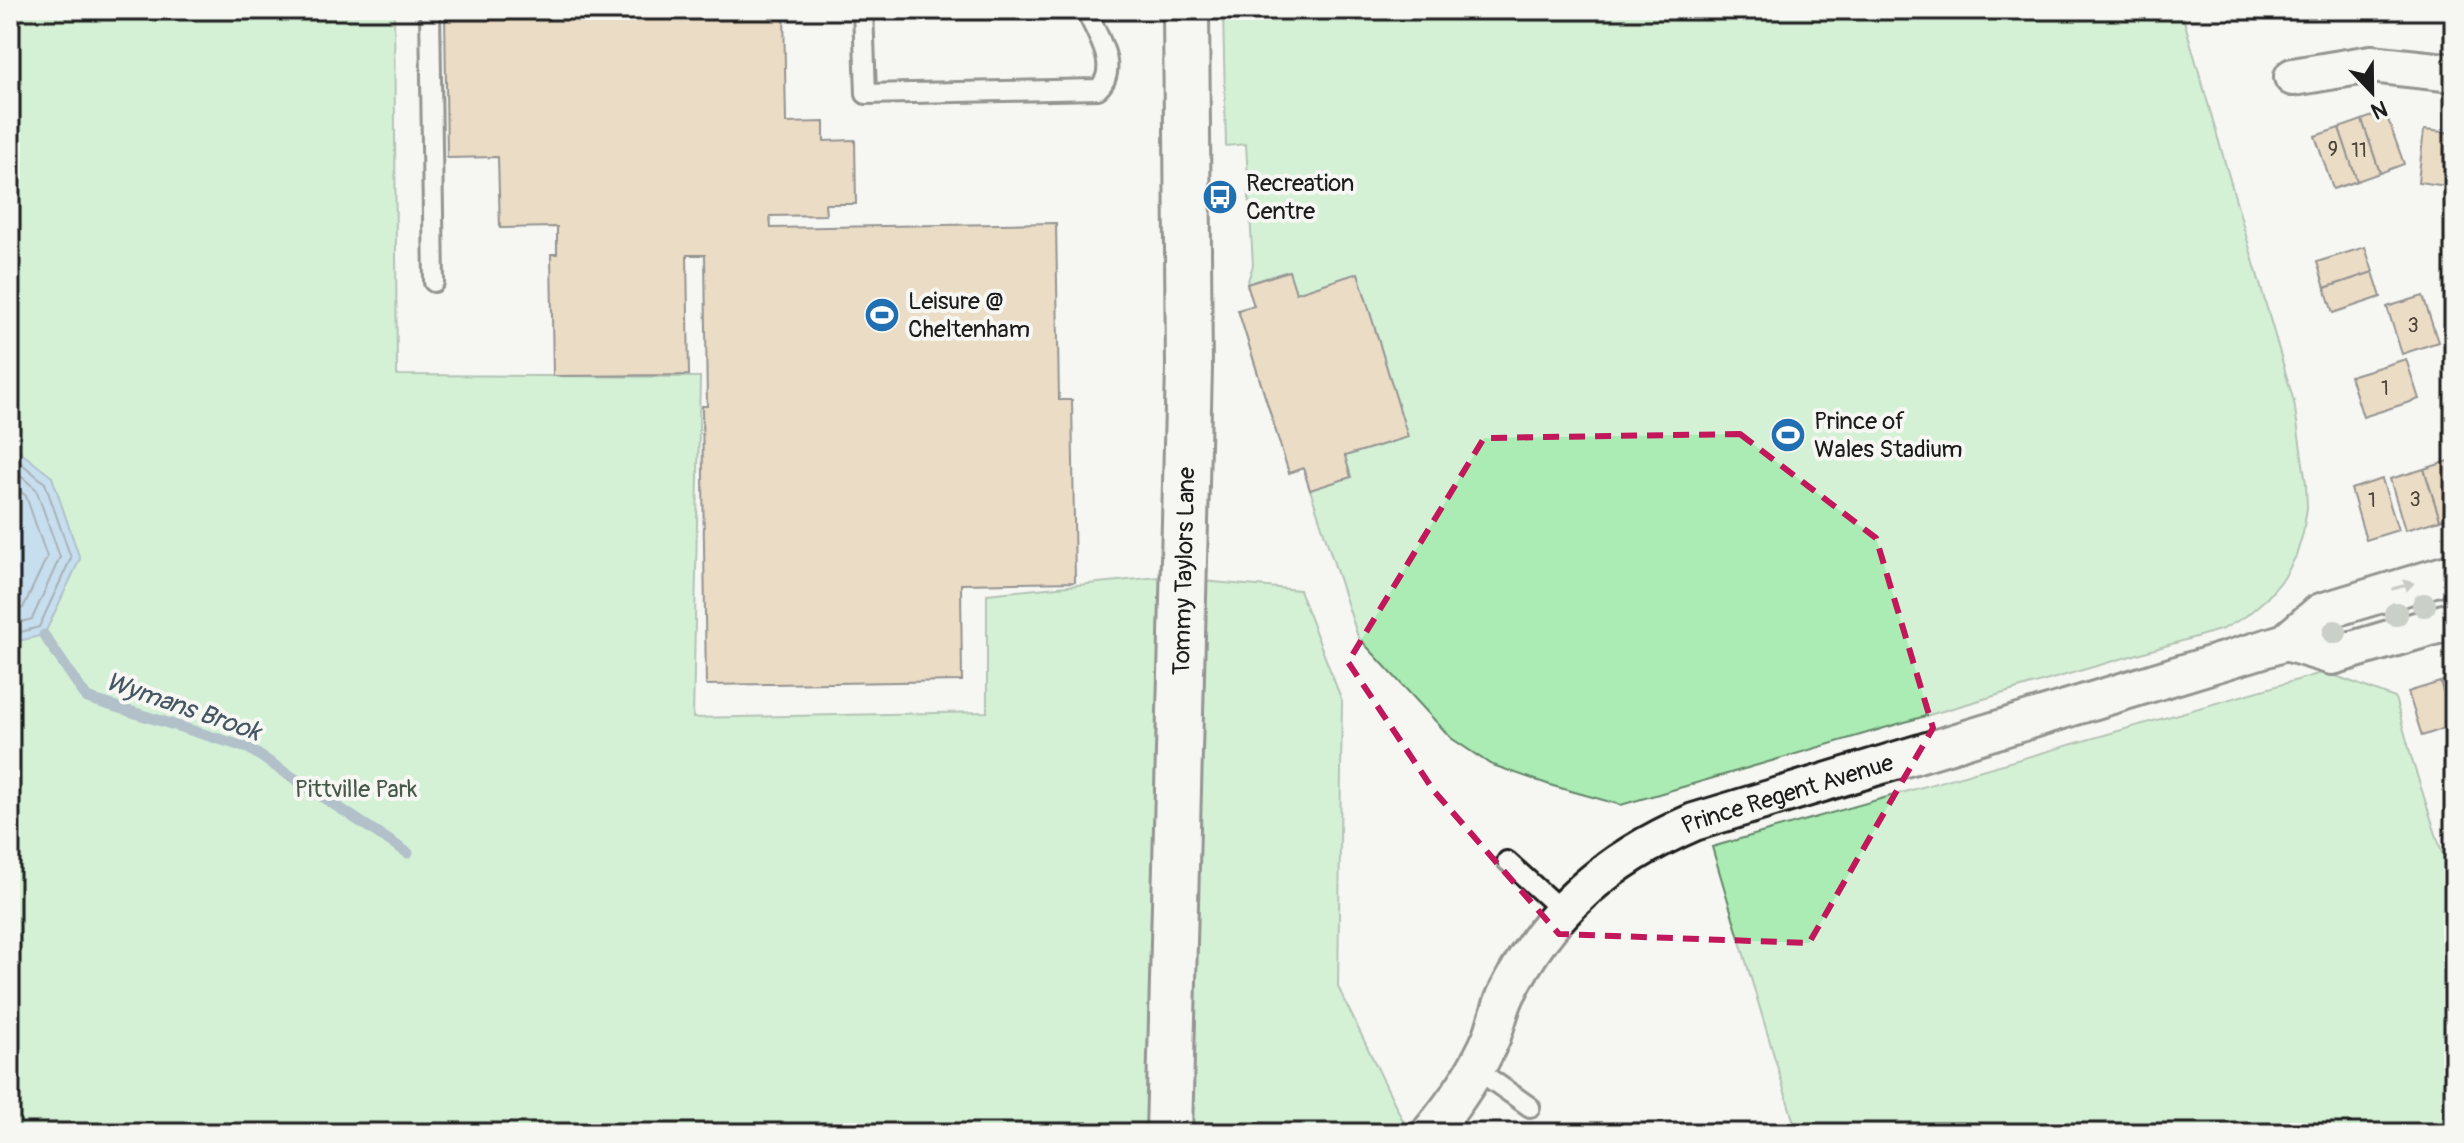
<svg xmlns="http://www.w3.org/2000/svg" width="2464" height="1143" viewBox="0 0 2464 1143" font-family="Pangolin,sans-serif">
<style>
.green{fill:#aaecb4;stroke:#638468;stroke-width:2}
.water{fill:#8ec1ea;stroke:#607f98;stroke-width:2}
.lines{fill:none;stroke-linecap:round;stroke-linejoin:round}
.shore{stroke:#4a5e6e;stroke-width:2}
.stream{stroke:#607f98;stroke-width:11}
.building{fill:#debd90;stroke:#1c1c1c;stroke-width:2}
.service-casing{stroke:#1c1c1c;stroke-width:24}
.minor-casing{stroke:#1c1c1c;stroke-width:42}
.tertiary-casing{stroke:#1c1c1c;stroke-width:50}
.service{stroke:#f6f6f2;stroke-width:18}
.minor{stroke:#f6f6f2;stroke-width:36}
.tertiary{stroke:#f6f6f2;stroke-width:44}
.tree{fill:#96a096}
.oneway{fill:#949492}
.marked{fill:none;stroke:#c2185b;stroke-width:6;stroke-dasharray:16 10;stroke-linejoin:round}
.labels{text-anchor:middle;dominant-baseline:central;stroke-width:8;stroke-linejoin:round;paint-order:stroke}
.number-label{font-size:20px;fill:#4c4439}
.poi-label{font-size:24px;fill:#1c1c1c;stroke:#f6f6f2;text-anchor:start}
.street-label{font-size:24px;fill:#1c1c1c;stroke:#f6f6f2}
.park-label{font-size:24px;fill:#475a4a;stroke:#f6f6f2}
.water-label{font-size:26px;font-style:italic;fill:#445664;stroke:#f6f6f2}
</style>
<rect width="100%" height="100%" fill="#f6f6f2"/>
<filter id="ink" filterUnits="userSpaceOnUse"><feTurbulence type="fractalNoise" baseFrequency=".0125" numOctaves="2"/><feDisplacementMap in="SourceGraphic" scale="16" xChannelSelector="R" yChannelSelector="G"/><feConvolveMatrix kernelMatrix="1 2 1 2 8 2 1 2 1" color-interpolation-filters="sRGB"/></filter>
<g filter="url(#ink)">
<g class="green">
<path d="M 10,10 L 108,10 L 108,18 L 200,10 L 394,10 L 397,375 L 700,377 L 693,718 L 987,712 L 987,594 L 1159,577 L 1299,590 L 1342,701 L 1338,987 L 1409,1133 L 10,1133 Z"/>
<path d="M 1223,10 L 2181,10 L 2294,402 L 2306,484 L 2307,508 L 2303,533 L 2296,556 L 2284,578 L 2267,598 L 2246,616 L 2223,629 L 1621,805 L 1553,786 L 1490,764 L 1451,738 L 1358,637 L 1303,468 L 1289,473 L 1238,310 L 1254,305 L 1247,284 L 1253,265 L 1246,144 L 1226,146 Z"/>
<path d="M 2325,672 L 2395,698 L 2413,763 L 2454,890 L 2454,1133 L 1797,1133 L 1712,847 Z"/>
</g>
<path class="water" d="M 10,444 L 52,477 L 80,559 L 44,635 L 10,643 Z"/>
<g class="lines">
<g class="shore">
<path d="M 10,454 L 45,483 L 71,558 L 39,627 L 10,635"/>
<path d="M 10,467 L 36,489 L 60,557 L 32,619 L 10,625"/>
<path d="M 10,482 L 26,496 L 47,557 L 23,608 L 10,613"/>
</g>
<path class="stream" d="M 44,635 L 87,698 L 248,748 L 408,853"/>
</g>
<g class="building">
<path d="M 445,10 L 784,10 L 786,123 L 824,122 L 824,141 L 855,140 L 856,204 L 825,204 L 826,215 L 770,216 L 771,228 L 1056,223 L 1059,400 L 1072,400 L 1075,582 L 961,584 L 962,681 L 706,685 L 702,406 L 707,406 L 705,255 L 687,255 L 689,375 L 553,376 L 551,254 L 557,254 L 557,227 L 500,228 L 498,157 L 447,158 Z"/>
<path d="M 2385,111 L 2404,164 L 2380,173 L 2362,120 Z"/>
<path d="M 2362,120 L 2380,173 L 2357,181 L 2339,128 Z"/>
<path d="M 2339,128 L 2357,181 L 2333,189 L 2315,136 Z"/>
<path d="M 2424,130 L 2453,133 L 2447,186 L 2418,182 Z"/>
<path d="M 2453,133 L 2454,133 L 2454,186 L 2447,186 Z"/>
<path d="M 2365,247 L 2373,272 L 2325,288 L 2317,262 Z"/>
<path d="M 1289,271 L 1296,293 L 1358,273 L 1408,437 L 1345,456 L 1351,477 L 1310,490 L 1303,468 L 1289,473 L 1238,310 L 1254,306 L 1247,284 Z"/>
<path d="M 2373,272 L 2381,297 L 2333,313 L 2325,288 Z"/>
<path d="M 2423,296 L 2438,342 L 2402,354 L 2387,307 Z"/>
<path d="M 2406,359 L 2419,399 L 2363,417 L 2350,376 Z"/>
<path d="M 2452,460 L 2454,468 L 2454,515 L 2440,520 L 2424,469 Z"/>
<path d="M 2424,469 L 2440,520 L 2405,530 L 2390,479 Z"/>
<path d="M 2382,479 L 2398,530 L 2366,540 L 2351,489 Z"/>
<path d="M 2454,678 L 2454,725 L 2440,682 Z"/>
<path d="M 2440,682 L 2454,725 L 2422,736 L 2408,692 Z"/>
</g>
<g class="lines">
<defs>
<g id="service">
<path d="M 430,10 L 434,282"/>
<path d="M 863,10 L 866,94 L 1098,89 C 1121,68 1096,34 1086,10"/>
<path d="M 1507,861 L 1562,911"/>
<path d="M 1476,1069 L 1530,1107"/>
</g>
<g id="minor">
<path d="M 2293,77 L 2371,64 L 2454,73"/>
<path d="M 2286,642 L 2332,656 L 2454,620"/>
<path id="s1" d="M 1430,1133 C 1455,1103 1477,1072 1492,1036 C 1497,1022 1500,1008 1506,995 C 1547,911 1608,859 1694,822 L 2286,642 L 2321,612 L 2454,572"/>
</g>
<g id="tertiary">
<path id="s2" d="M 1169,1133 L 1189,369 L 1186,10"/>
</g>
</defs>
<use href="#service" class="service-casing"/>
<use href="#minor" class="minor-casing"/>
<use href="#tertiary" class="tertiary-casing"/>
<use href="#service" class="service"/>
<use href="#minor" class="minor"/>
<use href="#tertiary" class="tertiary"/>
</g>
<g class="tree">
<circle cx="2424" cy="605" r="12"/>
<circle cx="2396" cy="614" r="12"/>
<circle cx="2335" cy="632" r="12"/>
</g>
<defs><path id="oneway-solid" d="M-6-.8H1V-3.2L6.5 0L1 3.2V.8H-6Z" transform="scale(2)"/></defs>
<use class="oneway" href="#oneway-solid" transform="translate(2403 586) rotate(-16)"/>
</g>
<path d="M0 0H2464V1143H0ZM 1740,434 L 1876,538 L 1933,728 L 1809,943 L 1559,934 L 1434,791 L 1348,662 L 1484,438 Z" fill="#f6f6f2" fill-opacity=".55" fill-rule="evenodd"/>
<path class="marked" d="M 1740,434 L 1876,538 L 1933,728 L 1809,943 L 1559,934 L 1434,791 L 1348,662 L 1484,438 Z"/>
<defs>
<symbol id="bus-disc" viewBox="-11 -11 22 22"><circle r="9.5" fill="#1f6fb2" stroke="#f6f6f2"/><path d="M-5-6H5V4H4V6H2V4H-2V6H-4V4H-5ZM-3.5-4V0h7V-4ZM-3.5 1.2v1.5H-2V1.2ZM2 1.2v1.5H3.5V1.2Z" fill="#fff"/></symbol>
<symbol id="stadium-disc" viewBox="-11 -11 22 22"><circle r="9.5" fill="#1f6fb2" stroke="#f6f6f2"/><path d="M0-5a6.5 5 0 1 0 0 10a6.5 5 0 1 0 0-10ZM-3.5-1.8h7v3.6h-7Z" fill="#fff"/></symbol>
</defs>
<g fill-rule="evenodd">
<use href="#bus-disc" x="1200" y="177" width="40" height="40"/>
<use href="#stadium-disc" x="862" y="295" width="40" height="40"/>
<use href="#stadium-disc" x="1768" y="415" width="40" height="40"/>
</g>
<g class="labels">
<g class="number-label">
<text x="2333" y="149">9</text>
<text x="2359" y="150">11</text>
<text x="2413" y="325">3</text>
<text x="2385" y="388">1</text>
<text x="2415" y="499">3</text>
<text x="2372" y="500">1</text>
</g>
<g class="poi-label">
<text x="1246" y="183">Recreation<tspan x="1246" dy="28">Centre</tspan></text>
<text x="908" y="301">Leisure @<tspan x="908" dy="28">Cheltenham</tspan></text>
<text x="1814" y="421">Prince of<tspan x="1814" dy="28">Wales Stadium</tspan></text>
</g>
<g class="street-label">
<text stroke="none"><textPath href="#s2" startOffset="562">Tommy Taylors Lane</textPath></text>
<text stroke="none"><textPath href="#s1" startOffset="518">Prince Regent Avenue</textPath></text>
</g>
<g class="park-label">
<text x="356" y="789">Pittville Park</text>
</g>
<g class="water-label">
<text transform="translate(183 707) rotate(19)">Wymans Brook</text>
</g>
</g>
<rect width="2464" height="1143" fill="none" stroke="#f6f6f2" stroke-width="40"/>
<rect x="20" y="20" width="2424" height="1103" fill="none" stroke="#1c1c1c" stroke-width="3" filter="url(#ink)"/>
<g transform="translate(2372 92) rotate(158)" stroke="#f6f6f2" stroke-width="6" paint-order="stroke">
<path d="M0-6L14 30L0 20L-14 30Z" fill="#1c1c1c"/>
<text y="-12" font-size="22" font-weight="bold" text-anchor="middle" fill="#1c1c1c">N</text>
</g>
</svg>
